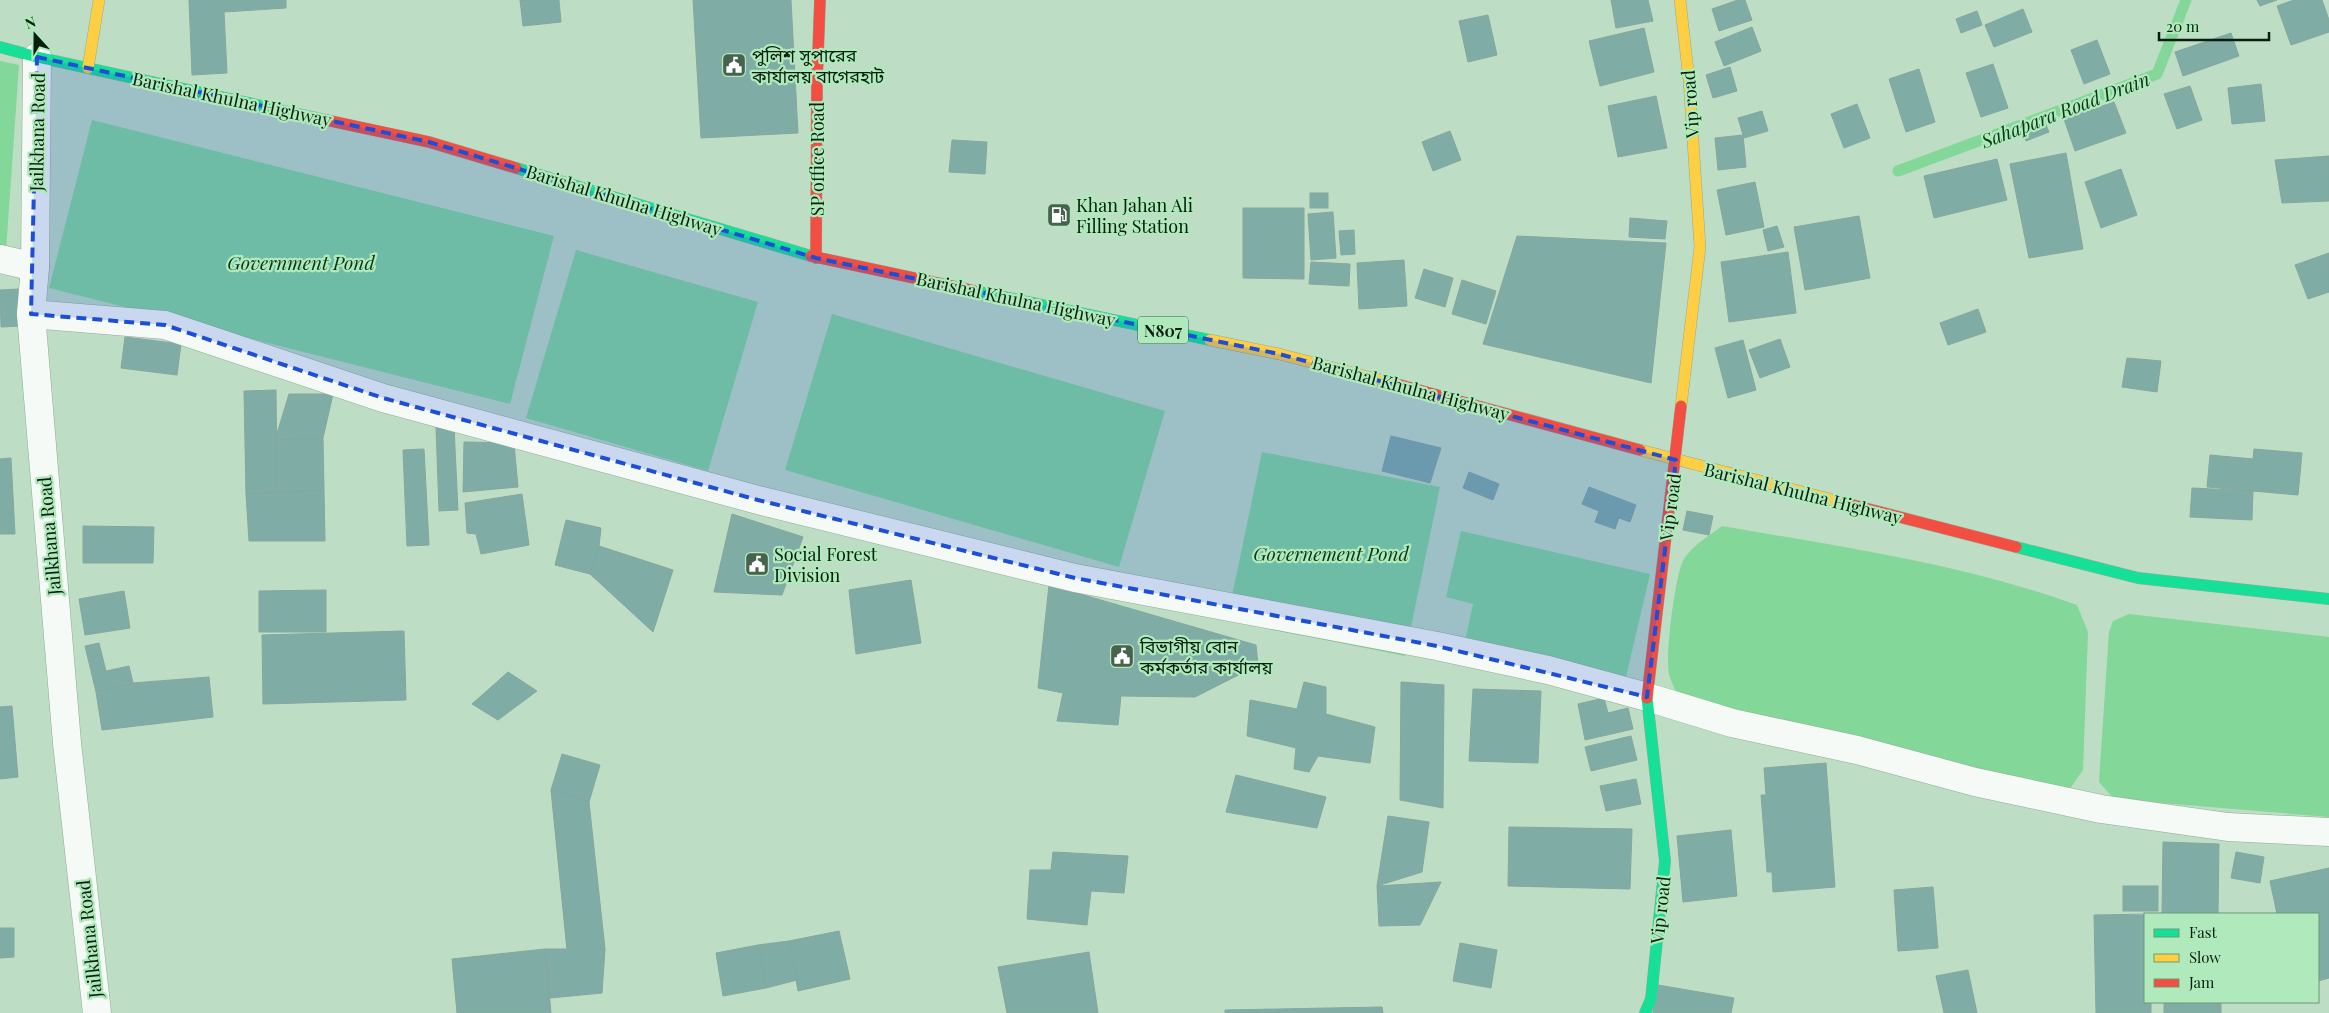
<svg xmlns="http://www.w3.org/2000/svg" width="2329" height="1013" viewBox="0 0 2329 1013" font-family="'Playfair Display','Noto Sans Bengali',serif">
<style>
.water{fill:#82d799}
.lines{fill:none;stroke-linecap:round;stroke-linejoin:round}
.stream{stroke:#82d799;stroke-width:11}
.building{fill:#7fada6;stroke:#86a69e}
.street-casing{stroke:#92ab97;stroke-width:29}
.fast-casing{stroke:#92ab97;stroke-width:12}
.slow-casing{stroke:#92ab97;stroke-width:12}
.jam-casing{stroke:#92ab97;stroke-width:12}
.street{stroke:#f5faf6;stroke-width:28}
.fast{stroke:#16e098;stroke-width:11}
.slow{stroke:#ffcf43;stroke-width:11}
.jam{stroke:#f24e42;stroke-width:11}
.marked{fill:#1d4ed8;fill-opacity:0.2;stroke:#1d4ed8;stroke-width:4;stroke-dasharray:10 6;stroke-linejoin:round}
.labels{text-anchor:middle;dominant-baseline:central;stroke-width:4.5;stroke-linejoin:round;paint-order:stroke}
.shield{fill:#b0eabc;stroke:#3a5c42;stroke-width:1}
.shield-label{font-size:16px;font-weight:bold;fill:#081f0e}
.poi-label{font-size:18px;fill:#081f0e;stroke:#b0eabc;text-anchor:start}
.street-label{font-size:18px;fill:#081f0e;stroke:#b0eabc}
.water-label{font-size:19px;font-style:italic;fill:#083618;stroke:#b0eabc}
</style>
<rect width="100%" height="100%" fill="#bdddc4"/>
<g class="water">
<path d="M 0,61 L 19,65 L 6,251 L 0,250 Z"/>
<path d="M 92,120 L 554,236 L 510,404 L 49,288 Z"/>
<path d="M 576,250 L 758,302 L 708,471 L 526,418 Z"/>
<path d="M 832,314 L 1165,411 L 1119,567 L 785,470 Z"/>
<path d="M 1262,452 L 1440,487 L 1405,656 L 1227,620 Z"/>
<path d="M 1722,526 C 1842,547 1963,564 2077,605 L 2088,632 L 2083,770 L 2069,790 L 2043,788 L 1680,699 C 1676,691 1671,682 1669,674 C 1665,657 1675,573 1684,559 C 1693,545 1709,536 1722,526 Z"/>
<path d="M 1461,531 L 1650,574 L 1626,677 L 1465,641 L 1473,604 L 1446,597 Z"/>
<path d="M 2129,614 L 2329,637 L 2329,817 L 2114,799 L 2099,782 L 2109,632 L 2113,621 Z"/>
</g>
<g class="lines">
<path class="stream" d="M 1898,171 L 2157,74 L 2186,0"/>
</g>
<g class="building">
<path d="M 189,0 L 286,0 L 286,8 L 224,12 L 227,73 L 192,75 Z"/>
<path d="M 520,0 L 559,0 L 561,22 L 523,26 Z"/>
<path d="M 693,0 L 791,0 L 798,133 L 701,138 Z"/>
<path d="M 1611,0 L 1648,0 L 1653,21 L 1616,28 Z"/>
<path d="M 1738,0 L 1745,0 L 1752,20 L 1719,31 L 1712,9 Z"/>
<path d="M 2257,0 L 2277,0 L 2260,6 Z"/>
<path d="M 2294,0 L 2322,0 L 2329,20 L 2329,32 L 2291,45 L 2277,6 Z"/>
<path d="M 2023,9 L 2032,32 L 1994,47 L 1985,25 Z"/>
<path d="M 1977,11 L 1982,25 L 1961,33 L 1956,19 Z"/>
<path d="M 1488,15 L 1497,55 L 1468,62 L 1459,21 Z"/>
<path d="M 1752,27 L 1761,51 L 1724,66 L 1715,42 Z"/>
<path d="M 1644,28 L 1654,72 L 1600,86 L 1589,41 Z"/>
<path d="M 2231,33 L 2239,56 L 2183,76 L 2175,52 Z"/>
<path d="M 2097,40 L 2110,74 L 2084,84 L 2071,50 Z"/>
<path d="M 1993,64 L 2008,108 L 1981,117 L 1966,73 Z"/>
<path d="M 1730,67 L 1737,91 L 1713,98 L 1706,75 Z"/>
<path d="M 1919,69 L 1935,122 L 1906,132 L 1889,79 Z"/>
<path d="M 2261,84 L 2265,121 L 2232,124 L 2228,88 Z"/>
<path d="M 2190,86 L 2202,120 L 2177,129 L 2164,94 Z"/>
<path d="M 1656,96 L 1667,148 L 1618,157 L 1608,106 Z"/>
<path d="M 2114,102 L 2126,133 L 2075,151 L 2064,119 Z"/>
<path d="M 1857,104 L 1870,138 L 1844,148 L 1831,114 Z"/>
<path d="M 1762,111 L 1768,131 L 1744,138 L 1738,118 Z"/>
<path d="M 2044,120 L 2049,132 L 2026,141 L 2021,129 Z"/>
<path d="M 1450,131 L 1461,160 L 1433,171 L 1422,142 Z"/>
<path d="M 1743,135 L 1746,167 L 1718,170 L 1715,138 Z"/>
<path d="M 952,140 L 987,142 L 985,174 L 949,172 Z"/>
<path d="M 2066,153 L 2083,249 L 2029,258 L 2010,164 Z"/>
<path d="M 2329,156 L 2329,201 L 2282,203 L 2275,160 Z"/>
<path d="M 1997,159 L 2007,200 L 1934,218 L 1924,176 Z"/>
<path d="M 2121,169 L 2137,215 L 2101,228 L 2085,182 Z"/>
<path d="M 1755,182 L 1764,227 L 1726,235 L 1717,190 Z"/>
<rect x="1310" y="193" width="18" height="15"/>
<path d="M 1243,208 L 1304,208 L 1304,279 L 1243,278 Z"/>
<path d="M 1333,212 L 1336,258 L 1311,260 L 1308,214 Z"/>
<path d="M 1859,216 L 1870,278 L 1805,290 L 1794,227 Z"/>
<path d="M 1630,218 L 1667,221 L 1665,239 L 1629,237 Z"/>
<path d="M 1777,226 L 1784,247 L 1768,251 L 1763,230 Z"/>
<path d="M 1354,230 L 1355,254 L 1341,255 L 1339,231 Z"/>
<path d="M 1517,236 L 1666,243 L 1651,383 L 1483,344 Z"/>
<path d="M 1788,252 L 1796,313 L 1729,322 L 1721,262 Z"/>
<path d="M 2329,253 L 2329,292 L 2308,299 L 2295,265 Z"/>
<path d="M 1404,260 L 1407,306 L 1359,309 L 1357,263 Z"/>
<path d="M 1311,262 L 1350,264 L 1349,286 L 1309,284 Z"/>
<path d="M 1424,269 L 1453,278 L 1445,307 L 1415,298 Z"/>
<path d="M 1462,280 L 1496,291 L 1486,324 L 1452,314 Z"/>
<path d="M 18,289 L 20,326 L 1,327 L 0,290 Z"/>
<path d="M 1978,309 L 1986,332 L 1948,345 L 1940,323 Z"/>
<path d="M 125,337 L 181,344 L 177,375 L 121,368 Z"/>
<path d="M 1780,339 L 1790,367 L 1760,378 L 1749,350 Z"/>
<path d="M 1743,340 L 1756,390 L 1728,398 L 1715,348 Z"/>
<path d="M 2127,358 L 2161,361 L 2157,392 L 2122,387 Z"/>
<path d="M 276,390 L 277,493 L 246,494 L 244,391 Z"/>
<path d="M 289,394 L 333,394 L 323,438 L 275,440 Z"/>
<path d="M 436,427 L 454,427 L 458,510 L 439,511 Z"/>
<path d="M 1391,436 L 1441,448 L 1430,483 L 1382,471 Z"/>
<path d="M 323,438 L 324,490 L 277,493 L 275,440 Z"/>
<path d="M 464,442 L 514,443 L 518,487 L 463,492 Z"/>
<path d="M 424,449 L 429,545 L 407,546 L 403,450 Z"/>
<path d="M 2254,449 L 2302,453 L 2298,495 L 2207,487 L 2210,455 L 2253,459 Z"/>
<path d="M 11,458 L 15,534 L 0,534 L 0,459 Z"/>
<path d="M 1469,472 L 1499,484 L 1493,500 L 1463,488 Z"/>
<path d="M 1589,487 L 1636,505 L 1630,522 L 1619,518 L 1615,529 L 1595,522 L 1599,511 L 1582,504 Z"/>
<path d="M 2192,488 L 2253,491 L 2252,520 L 2190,517 Z"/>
<path d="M 324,490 L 325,541 L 249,541 L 246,494 Z"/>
<path d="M 522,494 L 529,545 L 481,554 L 476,534 L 467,533 L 465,503 Z"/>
<path d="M 1687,511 L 1713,516 L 1709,535 L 1683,530 Z"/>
<path d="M 732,514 L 803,537 L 782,595 L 714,592 Z"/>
<path d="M 566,520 L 601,528 L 599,546 L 590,574 L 555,565 Z"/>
<path d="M 83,526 L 154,527 L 153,563 L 83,563 Z"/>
<path d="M 599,546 L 673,570 L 653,632 L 590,574 Z"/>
<path d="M 911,580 L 921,643 L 856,654 L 849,590 Z"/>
<path d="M 1049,585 L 1256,645 L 1258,665 L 1195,697 L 1121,696 L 1118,725 L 1057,721 L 1063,693 L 1038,688 Z"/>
<path d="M 326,590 L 326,632 L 259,632 L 259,591 Z"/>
<path d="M 124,591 L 130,628 L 85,635 L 79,599 Z"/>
<path d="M 404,631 L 406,700 L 263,704 L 262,635 Z"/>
<path d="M 99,643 L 106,671 L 129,666 L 133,683 L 96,692 L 85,646 Z"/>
<path d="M 508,672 L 537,691 L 498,720 L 472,704 Z"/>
<path d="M 209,677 L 213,717 L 102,730 L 96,692 L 133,683 Z"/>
<path d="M 1304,682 L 1326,687 L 1326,714 L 1375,727 L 1370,763 L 1318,756 L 1309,772 L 1294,769 L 1296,748 L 1247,736 L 1250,700 L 1297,709 Z"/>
<path d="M 1401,682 L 1444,685 L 1443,808 L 1400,800 Z"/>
<path d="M 1473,689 L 1541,691 L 1538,763 L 1469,761 Z"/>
<path d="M 1604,698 L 1608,713 L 1628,708 L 1633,729 L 1585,740 L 1578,704 Z"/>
<path d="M 12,706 L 18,777 L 0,779 L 0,707 Z"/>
<path d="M 1631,736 L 1637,760 L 1591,771 L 1585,747 Z"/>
<path d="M 562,754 L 600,765 L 589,802 L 551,790 Z"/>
<path d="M 1826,763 L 1835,887 L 1773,892 L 1772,872 L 1767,872 L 1761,795 L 1766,795 L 1764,768 Z"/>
<path d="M 1236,775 L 1326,797 L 1317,828 L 1226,812 Z"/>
<path d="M 1636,779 L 1641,804 L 1606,811 L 1600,786 Z"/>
<path d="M 551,790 L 589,802 L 605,949 L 567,950 Z"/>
<path d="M 1388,816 L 1429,822 L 1422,872 L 1377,886 Z"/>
<path d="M 1509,827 L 1632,829 L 1630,889 L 1508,886 Z"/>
<path d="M 1731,830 L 1737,896 L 1683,902 L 1677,836 Z"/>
<path d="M 2163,842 L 2219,844 L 2218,914 L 2162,914 Z"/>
<path d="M 1053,852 L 1128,856 L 1124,893 L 1091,891 L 1087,925 L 1027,919 L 1030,870 L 1051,870 Z"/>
<path d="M 2236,852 L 2264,857 L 2260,883 L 2231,878 Z"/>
<path d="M 2329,868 L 2329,978 L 2318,981 L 2318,914 L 2277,914 L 2270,881 Z"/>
<path d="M 1441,882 L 1420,925 L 1379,926 L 1377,886 Z"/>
<rect x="2123" y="886" width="35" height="25"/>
<path d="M 1933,887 L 1938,948 L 1898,951 L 1894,890 Z"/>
<path d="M 2145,914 L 2145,1002 L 2151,1002 L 2151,1013 L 2096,1013 L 2094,915 L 2151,914 Z"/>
<path d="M 0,928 L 14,928 L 14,957 L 0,958 Z"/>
<path d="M 839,931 L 850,979 L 798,991 L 789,941 Z"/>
<path d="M 789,941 L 797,980 L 766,988 L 758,945 Z"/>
<path d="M 1460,943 L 1497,950 L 1491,988 L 1453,981 Z"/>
<path d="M 758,945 L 766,988 L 723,996 L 716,953 Z"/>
<path d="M 545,949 L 551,1013 L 457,1013 L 452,959 Z"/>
<path d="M 545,949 L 605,949 L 602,993 L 550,998 Z"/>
<path d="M 1089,952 L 1098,1013 L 1007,1013 L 998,967 Z"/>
<path d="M 1968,970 L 1977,1013 L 1944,1013 L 1936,976 Z"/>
<path d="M 1658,985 L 1734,998 L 1731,1013 L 1653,1013 Z"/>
<path d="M 2221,1002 L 2221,1013 L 2164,1013 L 2164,1003 Z"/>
<path d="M 1382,1007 L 1383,1013 L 1225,1013 L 1225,1010 Z"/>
</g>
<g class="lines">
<defs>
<g id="street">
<path d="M 37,57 L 35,267 L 31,314 L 67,743 L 97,1013"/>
<path d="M 0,259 L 35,267"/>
<path d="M 31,314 L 165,325 L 383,398 L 758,500 L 1075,578 L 1437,646 L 1548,670 L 1647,697 L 1732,723 L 1857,750 L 1975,782 L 2101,809 L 2228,827 L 2329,832"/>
</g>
<g id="fast">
<path d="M 0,47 L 37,57 L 326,120"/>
<path d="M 516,168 L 811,256"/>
<path d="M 975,291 L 1210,340"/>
<path d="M 2016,547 L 2138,578 L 2329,599"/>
<path d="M 1645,1013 L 1651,999 L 1665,861 L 1647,698"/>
</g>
<g id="slow">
<path d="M 1680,0 L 1689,80 L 1700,247 L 1681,406"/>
<path d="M 88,68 L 99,0"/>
<path d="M 1210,340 L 1279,354 L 1400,385"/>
<path d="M 1640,450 L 1845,503"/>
</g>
<g id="jam">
<path d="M 326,120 L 429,142 L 516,168"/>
<path d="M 811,256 L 975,291"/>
<path d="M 816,258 L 817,81 L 820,0"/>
<path d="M 1400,385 L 1640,450"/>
<path d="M 1845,503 L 2016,547"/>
<path d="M 1647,698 L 1681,406"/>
</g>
</defs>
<use href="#street" class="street-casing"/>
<use href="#fast" class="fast-casing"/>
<use href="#slow" class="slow-casing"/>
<use href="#jam" class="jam-casing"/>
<use href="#street" class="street"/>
<use href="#fast" class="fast"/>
<use href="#slow" class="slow"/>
<use href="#jam" class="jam"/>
</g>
<path class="marked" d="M 37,57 L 429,142 L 816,258 L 1279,354 L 1676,460 L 1647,697 L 1437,646 L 1075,578 L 758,500 L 383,398 L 165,325 L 31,314 Z"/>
<defs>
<symbol id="civic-square" viewBox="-11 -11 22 22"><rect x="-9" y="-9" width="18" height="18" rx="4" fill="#47624e" stroke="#b0eabc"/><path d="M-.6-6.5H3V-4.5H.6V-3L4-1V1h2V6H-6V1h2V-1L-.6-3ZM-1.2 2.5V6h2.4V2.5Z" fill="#fff"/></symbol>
<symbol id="fuel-square" viewBox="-11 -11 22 22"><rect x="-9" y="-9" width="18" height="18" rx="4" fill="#47624e" stroke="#b0eabc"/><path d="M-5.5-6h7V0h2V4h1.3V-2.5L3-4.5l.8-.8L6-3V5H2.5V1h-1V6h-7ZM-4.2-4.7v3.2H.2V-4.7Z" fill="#fff"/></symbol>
</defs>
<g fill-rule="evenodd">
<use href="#civic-square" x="720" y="51" width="28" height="28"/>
<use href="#fuel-square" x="1045" y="201" width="28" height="28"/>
<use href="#civic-square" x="743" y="550" width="28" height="28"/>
<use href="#civic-square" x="1108" y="642" width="28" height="28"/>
</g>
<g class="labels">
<rect class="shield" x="1138" y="316.5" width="50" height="27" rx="4"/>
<g class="shield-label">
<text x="1163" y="330">N807</text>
</g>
<g class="poi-label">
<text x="752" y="55">পুলিশ সুপারের<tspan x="752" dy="21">কার্যালয় বাগেরহাট</tspan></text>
<text x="1076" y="205">Khan Jahan Ali<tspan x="1076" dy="21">Filling Station</tspan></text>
<text x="774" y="554">Social Forest<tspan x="774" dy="21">Division</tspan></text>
<text x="1140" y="646">বিভাগীয় বোন<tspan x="1140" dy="21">কর্মকর্তার কার্যালয়</tspan></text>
</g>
<g class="street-label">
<text transform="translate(232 99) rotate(12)">Barishal Khulna Highway</text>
<text transform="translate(1690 104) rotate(-94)">Vip road</text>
<text transform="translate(37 132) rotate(-89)">Jailkhana Road</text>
<text transform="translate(817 159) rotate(-90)">SP office Road</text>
<text transform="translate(624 200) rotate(17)">Barishal Khulna Highway</text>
<text transform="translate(1016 299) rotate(12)">Barishal Khulna Highway</text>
<text transform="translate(1411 388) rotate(15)">Barishal Khulna Highway</text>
<text transform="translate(1803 493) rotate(14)">Barishal Khulna Highway</text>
<text transform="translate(1670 507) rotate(-83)">Vip road</text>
<text transform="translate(49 536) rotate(-95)">Jailkhana Road</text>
<text transform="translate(1660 910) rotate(-84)">Vip road</text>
<text transform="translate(89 939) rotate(-96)">Jailkhana Road</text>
</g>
<g class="water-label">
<text transform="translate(2065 109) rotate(-21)">Sahapara Road Drain</text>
<text x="301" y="262">Government Pond</text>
<text x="1331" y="553">Governement Pond</text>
</g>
</g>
<rect x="2144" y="913" width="175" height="90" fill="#b0eabc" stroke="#6d9976"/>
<rect x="2154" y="929" width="25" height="8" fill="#16e098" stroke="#6d9976"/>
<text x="2189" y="938" font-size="15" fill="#081f0e">Fast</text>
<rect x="2154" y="954" width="25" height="8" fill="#ffcf43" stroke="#6d9976"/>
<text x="2189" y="963" font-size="15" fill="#081f0e">Slow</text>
<rect x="2154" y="979" width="25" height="8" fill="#f24e42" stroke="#6d9976"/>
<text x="2189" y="988" font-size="15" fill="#081f0e">Jam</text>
<g transform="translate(35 35) rotate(339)" stroke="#b0eabc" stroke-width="4" paint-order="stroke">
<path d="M0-4L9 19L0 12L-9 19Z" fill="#081f0e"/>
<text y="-8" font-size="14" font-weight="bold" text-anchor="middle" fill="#081f0e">N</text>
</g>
<path d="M2159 32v8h110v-8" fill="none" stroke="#081f0e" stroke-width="2.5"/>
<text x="2166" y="32" font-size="15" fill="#081f0e" stroke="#b0eabc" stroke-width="4" paint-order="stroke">20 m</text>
</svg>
